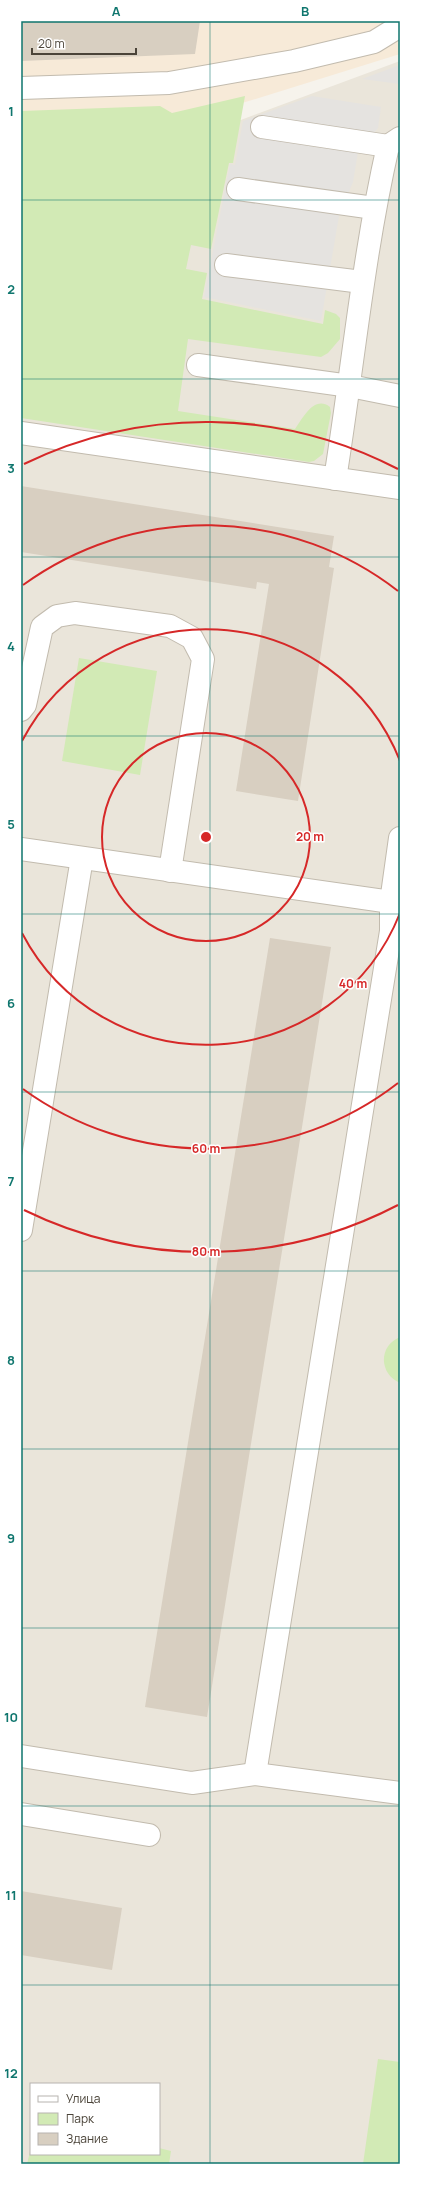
<svg xmlns="http://www.w3.org/2000/svg" width="421" height="2185" viewBox="0 0 421 2185" font-family="Manrope,sans-serif">
<style>
.residential{fill:#eae5da;fill-rule:evenodd}
.commercial{fill:#f7ead8}
.green{fill:#d2eab5}
.parking{fill:#e5e3e0}
.building{fill:#d8cfc1}
.lines{fill:none;stroke-linecap:round;stroke-linejoin:round}
.minor-casing{stroke:#c2bbae;stroke-width:24}
.minor{stroke:#fff;stroke-width:22}
.grid{fill:none;stroke:#0f766e;stroke-width:1;stroke-opacity:0.55}
.ring{fill:none;stroke:#d62828;stroke-width:2}
.centre{fill:#d62828;stroke:#fff;stroke-width:2}
.ring-label{font-size:12px;text-anchor:middle;font-weight:bold;fill:#d62828;stroke:#fff;stroke-width:3;stroke-linejoin:round;paint-order:stroke}
.neatline{fill:none;stroke:#0f766e;stroke-width:1.5}
.grid-label{font-size:13px;text-anchor:middle;font-weight:bold;fill:#0f766e}
</style>
<rect width="100%" height="100%" fill="#f6f3ec"/>
<path class="residential" d="M 400,61 L 400,2164 L 21,2164 L 21,168 L 238,121 ZM 31,2084 L 159,2084 L 159,2154 L 31,2154 Z"/>
<path class="commercial" d="M 21,21 L 400,21 L 400,54 L 178,123 L 21,134 Z"/>
<g class="green">
<path d="M 245,96 L 233,163 L 229,163 L 211,249 L 191,245 L 186,269 L 207,273 L 202,299 L 323,324 L 325,310 L 336,314 L 340,318 L 340,339 L 328,353 L 321,357 L 188,339 L 178,411 L 295,429 C 303,418 314,395 330,407 L 331,413 L 323,454 L 314,461 L 309,462 L 21,418 L 21,111 L 160,106 L 172,113 Z"/>
<path d="M 79,658 L 157,671 L 140,775 L 62,761 Z"/>
<path d="M 400,1337 L 400,1383 C 379,1374 378,1346 400,1337 Z"/>
<path d="M 378,2059 L 400,2062 L 400,2164 L 363,2164 Z"/>
<path d="M 31,2148 L 31,2154 L 159,2154 L 159,2148 L 171,2151 L 169,2164 L 27,2164 Z"/>
</g>
<g class="parking">
<path d="M 400,65 L 400,84 L 362,79 Z"/>
<path d="M 312,96 L 381,107 L 378,128 L 358,152 L 353,182 L 339,216 L 321,321 L 204,297 L 230,164 L 235,165 L 243,121 Z"/>
</g>
<g class="building">
<path d="M 21,21 L 200,21 L 195,54 L 21,61 Z"/>
<path d="M 21,486 L 334,536 L 329,567 L 334,568 L 298,801 L 236,791 L 269,584 L 257,582 L 256,589 L 21,552 Z"/>
<path d="M 270,938 L 331,947 L 207,1717 L 145,1707 Z"/>
<path d="M 21,1891 L 122,1908 L 112,1970 L 21,1955 Z"/>
</g>
<g class="lines">
<defs>
<g id="minor">
<path d="M 21,88 L 169,83 L 294,61 L 374,42 L 400,26"/>
<path d="M 262,127 L 388,146"/>
<path d="M 238,189 L 374,208"/>
<path d="M 226,265 L 362,282"/>
<path d="M 198,365 L 350,386 L 400,396"/>
<path d="M 21,433 L 400,488"/>
<path d="M 335,479 C 353,367 363,256 388,146 L 400,138"/>
<path d="M 21,710 L 25,705 L 42,627 L 57,616 L 75,613 L 170,626 L 192,638 L 203,659 L 170,871"/>
<path d="M 21,849 L 391,902 L 400,909"/>
<path d="M 21,1230 L 82,858"/>
<path d="M 21,1756 L 192,1783 L 255,1774 L 400,1793"/>
<path d="M 255,1774 L 391,931 L 391,902 L 400,838"/>
<path d="M 21,1814 L 149,1835"/>
</g>
</defs>
<use href="#minor" class="minor-casing"/>
<use href="#minor" class="minor"/>
</g>
<path class="grid" d="M 210,21 L 210,2164M 21,200 L 400,200M 21,379 L 400,379M 21,557 L 400,557M 21,736 L 400,736M 21,914 L 400,914M 21,1092 L 400,1092M 21,1271 L 400,1271M 21,1449 L 400,1449M 21,1628 L 400,1628M 21,1806 L 400,1806M 21,1985 L 400,1985"/>
<g class="ring">
<circle cx="206" cy="837" r="104"/>
<path d="M400 913A208 208 0 0 1 22 933M22 741A208 208 0 0 1 400 761"/>
<path d="M398 1083A312 312 0 0 1 23 1089M23 585A312 312 0 0 1 398 591"/>
<path d="M398 1205A415 415 0 0 1 24 1210M24 464A415 415 0 0 1 398 469"/>
</g>
<circle cx="206" cy="837" r="6" class="centre"/>
<g class="ring-label">
<text x="310" y="841">20 m</text>
<text x="353" y="988">40 m</text>
<text x="206" y="1153">60 m</text>
<text x="206" y="1256">80 m</text>
</g>
<rect width="421" height="2185" fill="none" stroke="#ffffff" stroke-width="44"/>
<rect x="30" y="2083" width="130" height="72" fill="#ffffff" stroke="#b7b4b0"/>
<rect x="38" y="2096" width="20" height="6" fill="#ffffff" stroke="#b7b4b0"/>
<text x="66" y="2103" font-size="12" fill="#4b4439">Улица</text>
<rect x="38" y="2113" width="20" height="12" fill="#d2eab5" stroke="#b7b4b0"/>
<text x="66" y="2123" font-size="12" fill="#4b4439">Парк</text>
<rect x="38" y="2133" width="20" height="12" fill="#d8cfc1" stroke="#b7b4b0"/>
<text x="66" y="2143" font-size="12" fill="#4b4439">Здание</text>
<path d="M32 48v6h104v-6" fill="none" stroke="#4b4439" stroke-width="2"/>
<text x="38" y="48" font-size="12" fill="#4b4439" stroke="#ffffff" stroke-width="3" paint-order="stroke">20 m</text>
<rect x="22" y="22" width="377" height="2141" class="neatline"/>
<g class="grid-label">
<text x="116" y="16">A</text>
<text x="305" y="16">B</text>
<text x="11" y="116">1</text>
<text x="11" y="294">2</text>
<text x="11" y="473">3</text>
<text x="11" y="651">4</text>
<text x="11" y="829">5</text>
<text x="11" y="1008">6</text>
<text x="11" y="1186">7</text>
<text x="11" y="1365">8</text>
<text x="11" y="1543">9</text>
<text x="11" y="1722">10</text>
<text x="11" y="1900">11</text>
<text x="11" y="2078">12</text>
</g>
</svg>
